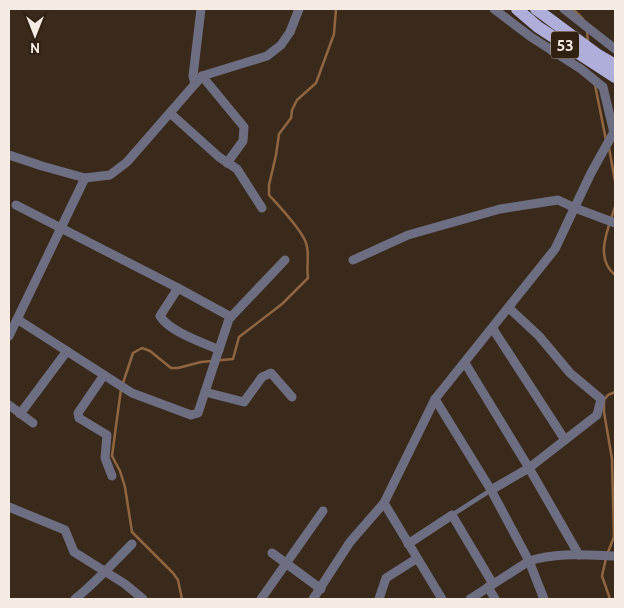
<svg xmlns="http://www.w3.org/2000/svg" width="624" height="608" viewBox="0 0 624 608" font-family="Cabin,sans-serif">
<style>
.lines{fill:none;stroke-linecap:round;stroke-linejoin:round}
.stream{stroke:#8f6641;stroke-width:2.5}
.lane{stroke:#6e6e83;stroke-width:4.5}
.street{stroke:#6e6e83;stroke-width:9}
.primary{stroke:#afadd9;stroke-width:12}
.labels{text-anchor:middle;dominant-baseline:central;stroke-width:5;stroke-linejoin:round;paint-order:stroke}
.shield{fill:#302113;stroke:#bbaea4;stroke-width:1}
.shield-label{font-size:16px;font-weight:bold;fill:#f6ebe2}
</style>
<rect width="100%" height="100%" fill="#3a2a1c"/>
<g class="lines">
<g class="stream">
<path d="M 573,9 L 583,19"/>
<path d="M 587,31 L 588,43"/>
<path d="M 595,85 L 606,140"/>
<path d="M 609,148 L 615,181"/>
<path d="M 615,207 C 608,229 594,258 615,275"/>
<path d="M 123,383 L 133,353 L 142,348 L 150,351 L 171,368 L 178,368 L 201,362 L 233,359 L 239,337 L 282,304 L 308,278 C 306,266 310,255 306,243 C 302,230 279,206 269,195 L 269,185 L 276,155 L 279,134 L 291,118 L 292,110 L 297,100 L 316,83 L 334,34 L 336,9"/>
<path d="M 121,389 L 112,456 L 120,471 L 125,487 L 132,532 L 173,573 L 178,580 L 182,599"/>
<path d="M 608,552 L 614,537 L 612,459 L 604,412 L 604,400 L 608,395 L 615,392"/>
<path d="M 606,558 L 602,576 L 610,599"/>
</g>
<path class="lane" d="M 452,515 L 491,490"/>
<g class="street">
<path d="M 494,9 L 531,37 L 581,69 L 603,87 L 614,133"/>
<path d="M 564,9 L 615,49"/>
<path d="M 202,76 L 244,127 L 243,141 L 227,163"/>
<path d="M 195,84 L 193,76 L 201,9"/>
<path d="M 170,113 L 219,157 L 237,169 L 262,208"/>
<path d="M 9,155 L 42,166 L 85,178 L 110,175 L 127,162 L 202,76 L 267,56 L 281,45 L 290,32 L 299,9"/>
<path d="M 16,205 L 178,288 L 160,316 C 170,332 202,342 219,350"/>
<path d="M 353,260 L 408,235 L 500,209 L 558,200 L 575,208 L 615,223"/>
<path d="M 178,288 L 231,317"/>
<path d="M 17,319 L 132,393 L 191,415 L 198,413 L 229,319 L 285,260"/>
<path d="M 493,329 L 565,440"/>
<path d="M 9,336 L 85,178"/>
<path d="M 465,363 L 529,468 L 579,555"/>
<path d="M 104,375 L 78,413 L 79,418 L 107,435 L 105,458 L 112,476"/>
<path d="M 205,392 L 244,402 L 262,377 L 271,373 L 292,397"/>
<path d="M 435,399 L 491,490 L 529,561 L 544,599"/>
<path d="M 9,405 L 33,423"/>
<path d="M 20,414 L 67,351"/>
<path d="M 491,490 L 529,468 L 597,415 L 601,399 L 570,373 L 539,336 L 509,308"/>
<path d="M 384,503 L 442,599"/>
<path d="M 9,507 L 65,530 L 74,552 L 125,584 L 143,599"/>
<path d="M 408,544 L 452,515 L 493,584"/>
<path d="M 272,553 L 321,589"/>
<path d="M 488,587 L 495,599"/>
<path d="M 75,599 C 96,582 113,563 132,544"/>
<path d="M 261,599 L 323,511"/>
<path d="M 313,599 L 350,542 L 384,503 L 435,399 L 555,249 L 591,173 L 615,130"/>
<path d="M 379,599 L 386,578 L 416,559"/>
<path d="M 470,599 L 529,561 C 556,552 587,555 615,556"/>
</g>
<g class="primary">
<path d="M 517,9 L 538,27 L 615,77"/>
<path d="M 536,9 L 598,55 L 615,65"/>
</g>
</g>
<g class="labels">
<rect class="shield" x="551" y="31.5" width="28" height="27" rx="4"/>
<g class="shield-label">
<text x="565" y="45">53</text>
</g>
</g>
<rect width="624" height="608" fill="none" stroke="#f6ebe2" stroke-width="20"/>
<g transform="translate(35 35) rotate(180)" stroke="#302113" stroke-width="4" paint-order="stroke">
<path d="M0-4L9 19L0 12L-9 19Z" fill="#f6ebe2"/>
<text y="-8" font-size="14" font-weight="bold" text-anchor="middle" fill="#f6ebe2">N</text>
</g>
</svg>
